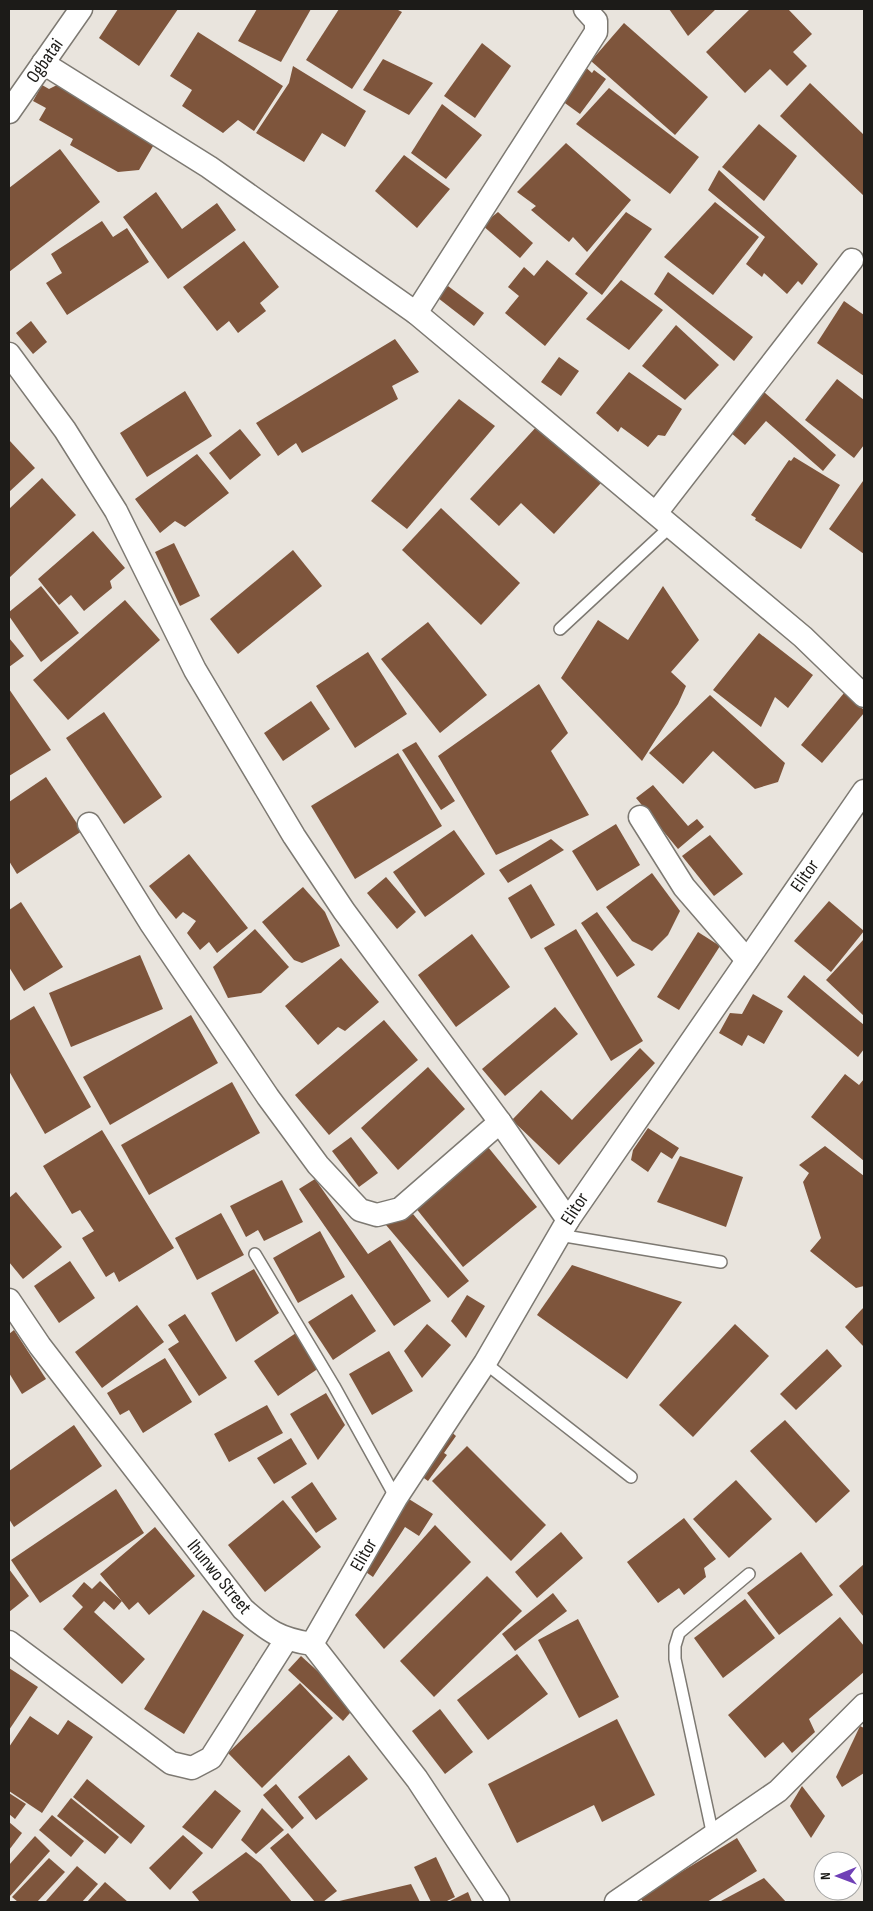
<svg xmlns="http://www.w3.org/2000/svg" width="873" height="1911" viewBox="0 0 873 1911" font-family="'Sofia Sans Condensed',sans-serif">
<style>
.building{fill:#7e553c}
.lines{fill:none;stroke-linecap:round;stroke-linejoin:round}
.service-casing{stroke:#7d7972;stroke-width:14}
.minor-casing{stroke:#7d7972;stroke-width:25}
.service{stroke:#fff;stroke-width:11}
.minor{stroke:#fff;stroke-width:22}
.labels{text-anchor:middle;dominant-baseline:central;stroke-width:5;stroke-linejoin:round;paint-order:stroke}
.street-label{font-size:19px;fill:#1c1b18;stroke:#fff}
</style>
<rect width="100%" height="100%" fill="#e9e4dd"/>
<g class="building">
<path d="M 118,9 L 178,9 L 139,66 L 99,38 Z"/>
<path d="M 257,9 L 311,9 L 281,62 L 238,41 Z"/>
<path d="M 339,9 L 396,9 L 402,12 L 352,89 L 306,60 Z"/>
<path d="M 669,9 L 716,9 L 688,36 Z"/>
<path d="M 750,9 L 788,9 L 812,34 L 793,52 L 807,66 L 787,86 L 770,69 L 745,93 L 706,52 Z"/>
<path d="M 624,23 L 708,97 L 675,135 L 591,61 Z"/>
<path d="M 198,32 L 283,86 L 254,131 L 238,120 L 223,133 L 182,106 L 192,90 L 170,76 Z"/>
<path d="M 482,43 L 511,66 L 475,118 L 444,96 Z"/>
<path d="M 383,59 L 433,83 L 409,115 L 363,90 Z"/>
<path d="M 582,64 L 592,73 L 594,70 L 606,79 L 580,114 L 558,98 Z"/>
<path d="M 293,66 L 366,111 L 345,147 L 322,133 L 304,162 L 256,133 L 289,83 Z"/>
<path d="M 61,83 L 156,141 L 139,170 L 118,172 L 70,145 L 73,139 L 39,120 L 46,108 L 33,101 L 42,85 L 49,89 Z"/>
<path d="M 810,83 L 864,135 L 864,196 L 780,116 Z"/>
<path d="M 609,88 L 699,157 L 670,194 L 576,124 Z"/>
<path d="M 442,104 L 482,135 L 446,179 L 411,153 Z"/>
<path d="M 759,124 L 797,156 L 764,201 L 722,167 Z"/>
<path d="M 566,143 L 631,200 L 587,252 L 573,237 L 569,242 L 531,210 L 536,206 L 517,192 Z"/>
<path d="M 60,149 L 100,202 L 9,272 L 9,188 Z"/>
<path d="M 404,155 L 450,189 L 417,228 L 375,191 Z"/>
<path d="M 719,170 L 818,264 L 802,285 L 798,281 L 787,294 L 764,273 L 762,277 L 746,264 L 765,237 L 708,190 Z"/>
<path d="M 156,192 L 182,229 L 217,203 L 236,230 L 168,279 L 123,217 Z"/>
<path d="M 715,202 L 759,237 L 713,295 L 664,257 Z"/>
<path d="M 498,212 L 533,243 L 520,258 L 482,225 Z"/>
<path d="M 626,212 L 652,229 L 602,295 L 575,274 Z"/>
<path d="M 102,221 L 113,237 L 127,228 L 149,262 L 67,315 L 46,283 L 62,273 L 51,254 Z"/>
<path d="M 244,241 L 279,287 L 260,303 L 266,311 L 238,333 L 229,321 L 217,331 L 183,287 Z"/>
<path d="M 547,260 L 588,293 L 545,346 L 505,313 L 519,296 L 508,287 L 524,267 L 534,276 Z"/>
<path d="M 668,272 L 753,337 L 734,361 L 654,294 Z"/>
<path d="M 621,280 L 663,310 L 629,350 L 586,319 Z"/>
<path d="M 448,286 L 484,313 L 474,326 L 438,298 Z"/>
<path d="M 844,301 L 864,315 L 864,376 L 817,343 Z"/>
<path d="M 31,321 L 47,342 L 33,354 L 16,333 Z"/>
<path d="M 676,325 L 719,365 L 685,400 L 642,366 Z"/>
<path d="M 395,339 L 419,372 L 392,386 L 398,399 L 302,453 L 296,443 L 278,456 L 256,423 Z"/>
<path d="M 559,357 L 579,371 L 561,396 L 541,382 Z"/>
<path d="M 629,372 L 682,409 L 665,436 L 658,435 L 648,447 L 621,427 L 618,432 L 596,413 Z"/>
<path d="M 837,379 L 864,400 L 864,445 L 854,458 L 805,420 Z"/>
<path d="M 185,391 L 212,436 L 147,477 L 120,433 Z"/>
<path d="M 764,392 L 836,455 L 823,471 L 766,421 L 745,445 L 730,432 Z"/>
<path d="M 459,399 L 495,426 L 407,529 L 371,501 Z"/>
<path d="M 538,425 L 601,483 L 554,534 L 521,503 L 499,526 L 470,499 Z"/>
<path d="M 240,429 L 261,455 L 230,480 L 209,453 Z"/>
<path d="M 9,440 L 35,468 L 9,492 Z"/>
<path d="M 197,454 L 229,493 L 185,527 L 175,521 L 160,533 L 135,499 Z"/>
<path d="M 794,457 L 840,485 L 801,549 L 755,520 L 756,518 L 751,515 L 789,460 L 791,461 Z"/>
<path d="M 42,478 L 76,515 L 9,578 L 9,509 Z"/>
<path d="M 863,481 L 864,482 L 864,554 L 829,529 Z"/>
<path d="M 441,508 L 520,583 L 481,625 L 402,550 Z"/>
<path d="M 93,531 L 125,568 L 110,581 L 112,588 L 84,611 L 71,595 L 59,605 L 38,579 Z"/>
<path d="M 174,543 L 200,596 L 180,606 L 155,552 Z"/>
<path d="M 293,550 L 322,586 L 238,654 L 210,619 Z"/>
<path d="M 41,586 L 79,633 L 41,662 L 9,616 L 9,612 Z"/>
<path d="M 663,586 L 699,640 L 671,672 L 686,686 L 678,704 L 642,761 L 561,678 L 598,620 L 628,640 Z"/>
<path d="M 125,600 L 160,640 L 68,720 L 33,680 Z"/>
<path d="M 428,622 L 487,695 L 440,733 L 381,659 Z"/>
<path d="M 759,633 L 813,675 L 788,708 L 775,697 L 761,727 L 713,690 Z"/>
<path d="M 9,638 L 24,656 L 9,667 Z"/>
<path d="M 368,652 L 407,714 L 355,748 L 316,686 Z"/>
<path d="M 539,684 L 568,733 L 551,751 L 589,815 L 496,855 L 438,756 Z"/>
<path d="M 9,689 L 51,750 L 9,776 Z"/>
<path d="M 844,693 L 864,710 L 864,713 L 822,763 L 801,745 Z"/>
<path d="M 710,695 L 785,763 L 778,782 L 755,789 L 713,751 L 683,784 L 649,753 Z"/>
<path d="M 311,701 L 330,729 L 283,761 L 264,733 Z"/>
<path d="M 104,712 L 162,797 L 124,824 L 66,738 Z"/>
<path d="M 416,742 L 455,801 L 441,810 L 402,750 Z"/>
<path d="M 398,753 L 442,826 L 355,879 L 311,806 Z"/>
<path d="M 46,777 L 82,831 L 17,874 L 9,861 L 9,802 Z"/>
<path d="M 653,785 L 688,826 L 697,819 L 704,827 L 678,849 L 636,798 Z"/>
<path d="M 616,824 L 640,865 L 597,891 L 572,851 Z"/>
<path d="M 454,830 L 485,874 L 425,917 L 393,872 Z"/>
<path d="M 710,835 L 743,874 L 714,896 L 682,856 Z"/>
<path d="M 551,839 L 564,850 L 508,883 L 499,870 Z"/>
<path d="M 189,854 L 248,928 L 217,953 L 209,942 L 200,950 L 187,933 L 196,921 L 183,912 L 176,919 L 149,886 Z"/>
<path d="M 652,873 L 680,911 L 668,935 L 652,951 L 632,941 L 606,907 Z"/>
<path d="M 386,877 L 416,912 L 397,929 L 367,893 Z"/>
<path d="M 531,884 L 555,925 L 531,939 L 508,898 Z"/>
<path d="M 303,887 L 325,912 L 340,946 L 302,963 L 294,960 L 262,922 Z"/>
<path d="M 829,901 L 864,931 L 831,972 L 794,941 Z"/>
<path d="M 21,902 L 63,967 L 24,991 L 9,967 L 9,910 Z"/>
<path d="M 597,912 L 635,965 L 617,977 L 581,923 Z"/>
<path d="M 255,929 L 289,967 L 261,993 L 228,998 L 213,967 Z"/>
<path d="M 576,929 L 643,1041 L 611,1061 L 544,948 Z"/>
<path d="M 698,932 L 720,946 L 679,1010 L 657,997 Z"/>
<path d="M 472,934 L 510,987 L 456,1027 L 418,975 Z"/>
<path d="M 864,939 L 864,1016 L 826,980 Z"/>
<path d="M 140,955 L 163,1009 L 71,1047 L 49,993 Z"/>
<path d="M 341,958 L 379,1002 L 345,1031 L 338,1027 L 318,1045 L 285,1006 Z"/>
<path d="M 804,975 L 864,1025 L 864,1049 L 858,1057 L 787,997 Z"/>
<path d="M 753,994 L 783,1011 L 764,1044 L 748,1035 L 742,1046 L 719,1033 L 730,1013 L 742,1014 Z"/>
<path d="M 34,1006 L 91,1107 L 45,1134 L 9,1071 L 9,1021 Z"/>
<path d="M 555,1007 L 578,1034 L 505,1096 L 482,1069 Z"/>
<path d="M 191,1015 L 218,1063 L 110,1125 L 83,1077 Z"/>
<path d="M 384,1020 L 418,1060 L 329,1135 L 295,1095 Z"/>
<path d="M 640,1048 L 655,1063 L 559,1165 L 512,1120 L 541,1090 L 572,1120 Z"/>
<path d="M 428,1067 L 465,1109 L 398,1170 L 361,1128 Z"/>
<path d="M 845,1074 L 859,1085 L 864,1079 L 864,1161 L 811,1117 Z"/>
<path d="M 232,1082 L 260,1133 L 149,1195 L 121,1145 Z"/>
<path d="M 648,1128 L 679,1148 L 672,1159 L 661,1152 L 648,1172 L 631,1160 L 633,1150 Z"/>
<path d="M 102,1130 L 174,1248 L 119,1282 L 114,1272 L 106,1277 L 82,1238 L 94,1231 L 80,1210 L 72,1214 L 43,1166 Z"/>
<path d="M 351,1137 L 378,1173 L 359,1187 L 332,1151 Z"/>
<path d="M 825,1146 L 864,1176 L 864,1286 L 856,1288 L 810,1251 L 821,1238 L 803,1182 L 809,1173 L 799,1165 Z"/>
<path d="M 488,1147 L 537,1207 L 463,1267 L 415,1207 Z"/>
<path d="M 680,1156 L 743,1177 L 726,1227 L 657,1202 Z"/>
<path d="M 315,1179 L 368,1254 L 390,1240 L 431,1301 L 394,1326 L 299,1189 Z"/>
<path d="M 282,1180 L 303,1222 L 264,1241 L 258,1230 L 246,1237 L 230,1206 Z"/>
<path d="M 16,1192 L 62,1247 L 23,1279 L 9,1262 L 9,1198 Z"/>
<path d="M 221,1213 L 244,1255 L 197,1280 L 175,1238 Z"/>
<path d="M 413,1214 L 469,1281 L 448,1298 L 386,1225 Z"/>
<path d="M 320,1231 L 345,1277 L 298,1303 L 273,1258 Z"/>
<path d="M 70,1261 L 95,1298 L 59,1323 L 34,1286 Z"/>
<path d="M 572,1265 L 682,1302 L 627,1379 L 537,1315 Z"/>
<path d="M 254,1269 L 279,1313 L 236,1342 L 211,1293 Z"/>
<path d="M 352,1294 L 376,1331 L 333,1360 L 308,1322 Z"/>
<path d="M 467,1295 L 485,1306 L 466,1338 L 451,1321 Z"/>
<path d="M 137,1305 L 164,1342 L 102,1388 L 75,1352 Z"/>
<path d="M 864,1307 L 864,1347 L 845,1327 Z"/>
<path d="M 185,1314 L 227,1378 L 199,1396 L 168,1349 L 179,1342 L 168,1325 Z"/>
<path d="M 427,1324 L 451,1345 L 422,1378 L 404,1351 Z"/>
<path d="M 735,1324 L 769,1356 L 693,1437 L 659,1405 Z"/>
<path d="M 14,1330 L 46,1379 L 22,1394 L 9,1373 L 9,1334 Z"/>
<path d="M 296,1333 L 319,1368 L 278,1396 L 254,1361 Z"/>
<path d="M 827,1349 L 842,1366 L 796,1410 L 780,1394 Z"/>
<path d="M 389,1351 L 413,1391 L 372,1415 L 349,1374 Z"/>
<path d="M 165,1358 L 192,1402 L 143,1433 L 129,1410 L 120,1415 L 107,1393 Z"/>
<path d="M 326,1393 L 345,1425 L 318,1460 L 290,1414 Z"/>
<path d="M 267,1405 L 283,1433 L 229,1462 L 214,1434 Z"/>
<path d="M 785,1420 L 850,1491 L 816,1523 L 750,1451 Z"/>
<path d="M 74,1425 L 102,1466 L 14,1527 L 9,1519 L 9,1471 Z"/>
<path d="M 448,1429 L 456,1436 L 444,1453 L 447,1455 L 428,1481 L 417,1473 Z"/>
<path d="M 291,1438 L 307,1464 L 274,1484 L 257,1458 Z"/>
<path d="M 467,1446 L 546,1525 L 511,1561 L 432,1481 Z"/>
<path d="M 736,1480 L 772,1519 L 729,1558 L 693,1519 Z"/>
<path d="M 312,1482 L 337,1519 L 316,1533 L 291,1497 Z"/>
<path d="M 116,1489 L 144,1533 L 40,1603 L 11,1560 Z"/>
<path d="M 404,1496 L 433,1514 L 419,1536 L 405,1527 L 373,1577 L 360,1568 Z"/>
<path d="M 283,1500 L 321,1547 L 265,1592 L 228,1545 Z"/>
<path d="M 684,1518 L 716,1559 L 704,1568 L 706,1577 L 684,1595 L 679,1588 L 658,1603 L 627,1562 Z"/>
<path d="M 435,1525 L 471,1562 L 384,1649 L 355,1615 Z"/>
<path d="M 155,1527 L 195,1576 L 149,1615 L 138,1602 L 129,1610 L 100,1574 Z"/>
<path d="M 561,1532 L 583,1558 L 537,1598 L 515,1572 Z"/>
<path d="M 801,1552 L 833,1595 L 779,1635 L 747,1593 Z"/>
<path d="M 864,1564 L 864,1617 L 839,1586 Z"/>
<path d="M 9,1569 L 29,1596 L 9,1612 Z"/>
<path d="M 487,1576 L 522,1611 L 434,1697 L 400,1661 Z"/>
<path d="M 100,1581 L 122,1601 L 114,1610 L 104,1601 L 94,1612 L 145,1659 L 122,1684 L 63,1629 L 83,1607 L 72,1596 L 84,1582 L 92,1589 Z"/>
<path d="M 553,1593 L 567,1611 L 515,1651 L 502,1634 Z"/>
<path d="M 745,1599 L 775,1638 L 723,1678 L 694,1638 Z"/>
<path d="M 203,1610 L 244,1635 L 184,1734 L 144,1709 Z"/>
<path d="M 840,1617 L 864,1646 L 864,1672 L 809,1719 L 815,1732 L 792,1753 L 783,1742 L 765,1758 L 728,1715 Z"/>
<path d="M 578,1619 L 619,1697 L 579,1718 L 538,1640 Z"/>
<path d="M 517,1654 L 548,1694 L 488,1740 L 457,1700 Z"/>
<path d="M 301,1656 L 356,1706 L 343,1721 L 288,1670 Z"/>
<path d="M 9,1668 L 38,1687 L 9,1730 Z"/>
<path d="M 300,1683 L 333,1718 L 262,1788 L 228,1753 Z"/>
<path d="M 440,1709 L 473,1752 L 445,1774 L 412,1731 Z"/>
<path d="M 30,1716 L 58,1735 L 68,1720 L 93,1737 L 42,1813 L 9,1791 L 9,1747 Z"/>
<path d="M 617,1719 L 655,1795 L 602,1822 L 594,1805 L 517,1843 L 488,1784 Z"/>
<path d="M 860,1726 L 864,1728 L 864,1773 L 842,1787 L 836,1777 Z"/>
<path d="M 349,1755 L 368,1779 L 316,1820 L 298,1797 Z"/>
<path d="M 87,1779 L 145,1826 L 131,1844 L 73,1797 Z"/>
<path d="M 276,1784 L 304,1818 L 292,1829 L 263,1795 Z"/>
<path d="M 802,1786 L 825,1816 L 811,1838 L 790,1806 Z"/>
<path d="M 215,1790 L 241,1811 L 212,1849 L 182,1827 Z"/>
<path d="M 9,1793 L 26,1804 L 15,1819 L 9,1814 Z"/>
<path d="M 71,1798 L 119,1837 L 105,1854 L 57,1816 Z"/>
<path d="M 262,1808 L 284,1830 L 256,1854 L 241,1840 Z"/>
<path d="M 52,1815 L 84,1841 L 71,1857 L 39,1830 Z"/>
<path d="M 9,1822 L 22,1833 L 9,1850 Z"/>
<path d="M 288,1833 L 337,1891 L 323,1902 L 315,1902 L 270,1848 Z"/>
<path d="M 183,1835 L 203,1853 L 170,1890 L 149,1868 Z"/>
<path d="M 35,1836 L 50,1851 L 9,1897 L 9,1865 Z"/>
<path d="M 737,1838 L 757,1871 L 707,1902 L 643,1902 L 640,1897 Z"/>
<path d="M 246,1852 L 261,1864 L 292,1902 L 200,1902 L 192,1892 Z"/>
<path d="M 436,1857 L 455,1897 L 445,1902 L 431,1902 L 414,1867 Z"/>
<path d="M 49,1858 L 65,1872 L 37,1902 L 18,1902 L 12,1897 Z"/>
<path d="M 77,1866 L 98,1884 L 82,1902 L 48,1902 L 46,1901 Z"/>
<path d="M 764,1878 L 786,1902 L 719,1902 Z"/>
<path d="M 105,1882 L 128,1902 L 87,1902 Z"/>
<path d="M 411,1884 L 420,1902 L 335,1902 Z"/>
<path d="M 468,1892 L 472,1902 L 448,1902 Z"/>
</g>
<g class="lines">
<defs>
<g id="service">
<path d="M 560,629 L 671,526"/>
<path d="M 559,1235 L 721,1262"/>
<path d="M 255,1254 L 334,1386 L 396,1498"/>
<path d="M 485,1363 L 631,1477"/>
<path d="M 713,1836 L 675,1659 L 675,1646 L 679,1633 L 749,1574"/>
</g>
<g id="minor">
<path d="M 43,63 L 209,167 L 416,313 L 803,637 L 864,696"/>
<path d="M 9,112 L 81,9"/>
<path d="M 416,313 L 596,32 L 596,21 L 585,9"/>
<path d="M 9,354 L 65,430 L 116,511 L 195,670 L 294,836 L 344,911 L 500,1122 L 568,1220"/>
<path d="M 656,513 L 852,260"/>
<path d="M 640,817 L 684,887 L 747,960"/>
<path d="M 89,824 L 150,922 L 268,1097 L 318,1165 L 360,1210 L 377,1215 L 400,1209 L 500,1122"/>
<path d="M 9,1300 L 40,1346 L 243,1609 C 268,1631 279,1639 312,1644 L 417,1779 L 498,1902"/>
<path d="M 9,1642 L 171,1763 L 192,1768 L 211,1758 L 286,1640"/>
<path d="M 312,1644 L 396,1498 L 485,1363 L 568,1220 L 864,791"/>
<path d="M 616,1902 L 778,1791 L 864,1705"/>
</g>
</defs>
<use href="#service" class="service-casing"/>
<use href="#minor" class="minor-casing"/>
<use href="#service" class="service"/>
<use href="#minor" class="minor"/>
</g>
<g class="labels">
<g class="street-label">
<text transform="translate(45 61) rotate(-55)">Ogbatai</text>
<text transform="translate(805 876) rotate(-55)">Elitor</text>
<text transform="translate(575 1209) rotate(-57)">Elitor</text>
<text transform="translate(364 1555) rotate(-60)">Elitor</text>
<text transform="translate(219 1577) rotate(51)">Ihunwo Street</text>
</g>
</g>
<rect width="873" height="1911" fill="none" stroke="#1c1b18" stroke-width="20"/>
<g transform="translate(838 1876) rotate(269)"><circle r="24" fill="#ffffff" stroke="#a4a4a3"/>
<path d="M0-4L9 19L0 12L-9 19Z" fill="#6f3fb6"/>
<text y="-8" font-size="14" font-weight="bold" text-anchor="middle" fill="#1c1b18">N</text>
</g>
</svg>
